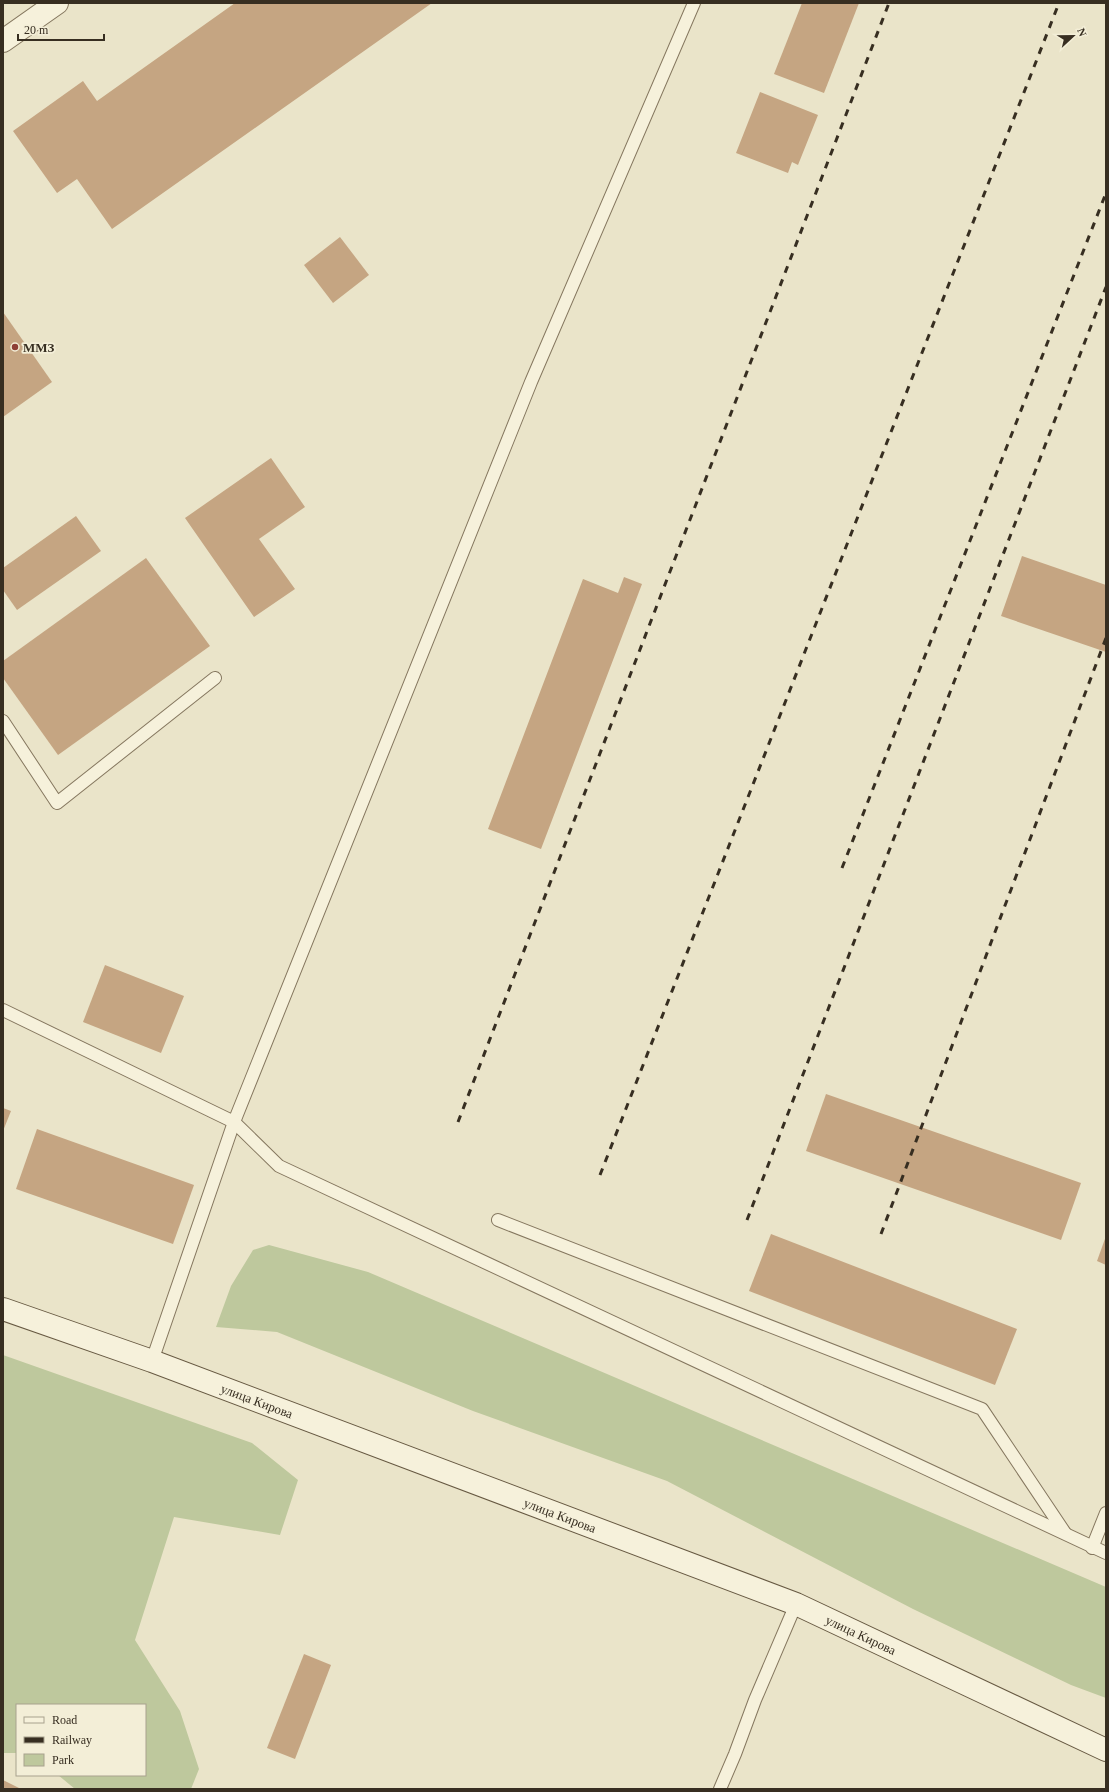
<svg xmlns="http://www.w3.org/2000/svg" width="1109" height="1792" viewBox="0 0 1109 1792" font-family="'Times New Roman',serif">
<style>
.green{fill:#bec89d}
.building{fill:#c5a582}
.lines{fill:none;stroke-linecap:round;stroke-linejoin:round}
.lane-casing{stroke:#85775f;stroke-width:14}
.street-casing{stroke:#85775f;stroke-width:24}
.secondary-casing{stroke:#675942;stroke-width:24}
.lane{stroke:#f6f1db;stroke-width:12}
.street{stroke:#f6f1db;stroke-width:22}
.secondary{stroke:#f6f1db;stroke-width:22}
.rail{stroke:#372e21;stroke-width:3;stroke-dasharray:7 7;stroke-linecap:butt}
.poi-dot{fill:#8e3e35;stroke:#f3eed7;stroke-width:1.5}
.labels{text-anchor:middle;dominant-baseline:central;stroke-width:3.5;stroke-linejoin:round;paint-order:stroke}
.poi-label{font-size:13px;font-weight:bold;fill:#372e21;stroke:#f3eed7;text-anchor:start}
.street-label{font-size:13px;fill:#372e21;stroke:#f3eed7}
</style>
<rect width="100%" height="100%" fill="#eae4c9"/>
<g class="green">
<path d="M 269,1245 L 368,1272 L 1106,1587 L 1106,1698 L 1071,1685 L 913,1609 L 667,1481 L 473,1411 L 277,1332 L 216,1327 L 231,1286 L 253,1250 Z"/>
<path d="M 3,1355 L 252,1443 L 298,1480 L 280,1535 L 174,1517 L 135,1640 L 180,1711 L 199,1769 L 191,1789 L 75,1789 L 58,1775 L 145,1775 L 145,1705 L 17,1705 L 17,1753 L 3,1753 Z"/>
</g>
<g class="building">
<path d="M 235,3 L 432,3 L 112,229 L 77,179 L 57,193 L 13,131 L 83,81 L 97,101 Z"/>
<path d="M 802,3 L 859,3 L 824,93 L 774,74 Z"/>
<path d="M 760,92 L 818,115 L 798,165 L 792,162 L 788,173 L 736,153 Z"/>
<path d="M 340,237 L 369,275 L 333,303 L 304,265 Z"/>
<path d="M 3,312 L 52,382 L 3,417 Z"/>
<path d="M 271,458 L 305,507 L 259,539 L 295,589 L 254,617 L 185,518 Z"/>
<path d="M 76,516 L 101,551 L 17,610 L 3,590 L 3,568 Z"/>
<path d="M 1022,556 L 1106,585 L 1106,652 L 1001,616 Z"/>
<path d="M 146,558 L 210,646 L 58,755 L 3,678 L 3,661 Z"/>
<path d="M 624,577 L 642,584 L 541,849 L 488,829 L 583,579 L 618,593 Z"/>
<path d="M 105,965 L 184,996 L 161,1053 L 83,1022 Z"/>
<path d="M 826,1094 L 1081,1183 L 1061,1240 L 806,1151 Z"/>
<path d="M 3,1108 L 11,1111 L 3,1131 Z"/>
<path d="M 37,1129 L 194,1185 L 173,1244 L 16,1189 Z"/>
<path d="M 771,1234 L 1017,1329 L 995,1385 L 749,1291 Z"/>
<path d="M 1106,1236 L 1106,1265 L 1097,1261 Z"/>
<path d="M 304,1654 L 331,1665 L 295,1759 L 267,1748 Z"/>
<path d="M 3,1780 L 21,1789 L 3,1789 Z"/>
</g>
<g class="lines">
<defs>
<g id="lane">
<path d="M 3,721 L 57,803 L 215,678"/>
<path d="M 3,1010 L 234,1122 L 279,1166 L 1106,1553"/>
<path d="M 498,1220 L 982,1409 L 1065,1533"/>
<path d="M 152,1361 L 234,1122 L 531,382 L 694,3"/>
<path d="M 1092,1548 L 1106,1513"/>
<path d="M 720,1789 L 735,1754 L 755,1700 L 796,1604"/>
</g>
<path id="street" d="M 3,41 L 57,3"/>
<g id="secondary">
<path id="s1" d="M 3,1309 L 152,1361 L 796,1604 L 1106,1750"/>
</g>
</defs>
<use href="#lane" class="lane-casing"/>
<use href="#street" class="street-casing"/>
<use href="#secondary" class="secondary-casing"/>
<use href="#lane" class="lane"/>
<use href="#street" class="street"/>
<use href="#secondary" class="secondary"/>
<g class="rail">
<path d="M 842,868 L 1106,193"/>
<path d="M 458,1122 L 889,3"/>
<path d="M 600,1175 L 1059,3"/>
<path d="M 747,1220 L 1106,287"/>
<path d="M 881,1234 L 1106,638"/>
</g>
</g>
<circle class="poi-dot" cx="15" cy="347" r="4"/>
<g class="labels">
<g class="poi-label">
<text x="23" y="347">ММЗ</text>
</g>
<g class="street-label">
<text stroke="none"><textPath href="#s1" startOffset="270">улица Кирова</textPath></text>
<text stroke="none"><textPath href="#s1" startOffset="594">улица Кирова</textPath></text>
<text stroke="none"><textPath href="#s1" startOffset="918">улица Кирова</textPath></text>
</g>
</g>
<rect width="1109" height="1792" fill="none" stroke="#372e21" stroke-width="8"/>
<rect x="16" y="1704" width="130" height="72" fill="#f3eed7" stroke="#a8a18e"/>
<rect x="24" y="1717" width="20" height="6" fill="#f6f1db" stroke="#a8a18e"/>
<text x="52" y="1724" font-size="12" fill="#372e21">Road</text>
<rect x="24" y="1737" width="20" height="6" fill="#372e21" stroke="#a8a18e"/>
<text x="52" y="1744" font-size="12" fill="#372e21">Railway</text>
<rect x="24" y="1754" width="20" height="12" fill="#bec89d" stroke="#a8a18e"/>
<text x="52" y="1764" font-size="12" fill="#372e21">Park</text>
<g transform="translate(1073 36) rotate(68)" stroke="#f3eed7" stroke-width="3" paint-order="stroke">
<path d="M0-3L7 15L0 10L-7 15Z" fill="#372e21"/>
<text y="-6" font-size="11" font-weight="bold" text-anchor="middle" fill="#372e21">N</text>
</g>
<path d="M18 34v6h86v-6" fill="none" stroke="#372e21" stroke-width="2"/>
<text x="24" y="34" font-size="12" fill="#372e21" stroke="#f3eed7" stroke-width="3" paint-order="stroke">20 m</text>
</svg>
